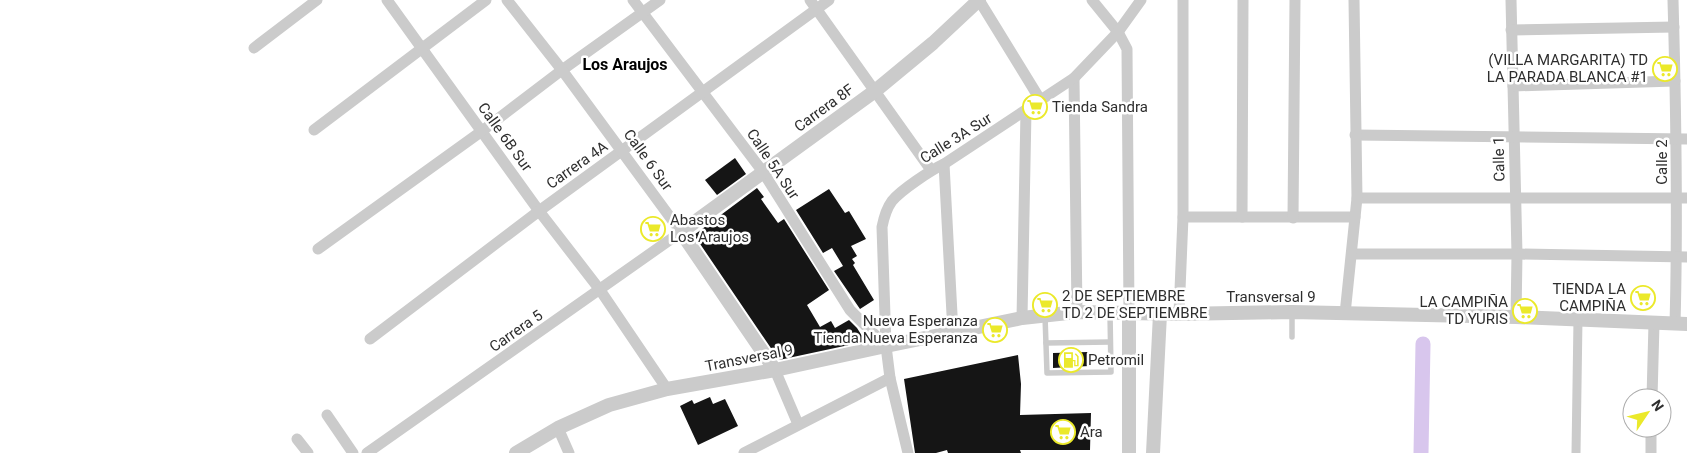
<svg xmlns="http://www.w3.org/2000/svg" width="1687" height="453" viewBox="0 0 1687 453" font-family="Roboto,sans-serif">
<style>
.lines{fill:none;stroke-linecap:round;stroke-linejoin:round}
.canal{stroke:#d8c6ed;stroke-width:15}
.building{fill:#151515}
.service{stroke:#cbcbcb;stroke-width:5.5}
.pedestrian{stroke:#cbcbcb;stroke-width:9}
.minor{stroke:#cbcbcb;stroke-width:11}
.tertiary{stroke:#cbcbcb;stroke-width:14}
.labels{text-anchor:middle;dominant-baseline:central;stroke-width:5;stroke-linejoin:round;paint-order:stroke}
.poi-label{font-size:15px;fill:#2e2e2e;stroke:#fff;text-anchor:start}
.street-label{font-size:15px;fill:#2e2e2e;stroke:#fff}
.neighbourhood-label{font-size:16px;font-weight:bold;fill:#000;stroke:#fff}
</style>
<rect width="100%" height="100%" fill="#fff"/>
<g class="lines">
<path class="canal" d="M 1421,453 L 1423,344"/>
</g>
<g class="building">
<path d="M 735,158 L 746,174 L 717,195 L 705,180 Z"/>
<path d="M 757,188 L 764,197 L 761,199 L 778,223 L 784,219 L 829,290 L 807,305 L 820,327 L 831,321 L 835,328 L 849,320 L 857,328 L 864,339 L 863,342 L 779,360 L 694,235 Z"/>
<path d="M 829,189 L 845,213 L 849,211 L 866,239 L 851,246 L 857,256 L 852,259 L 855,263 L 853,265 L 874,300 L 860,309 L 834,271 L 843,266 L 832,248 L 823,253 L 796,210 Z"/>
<path d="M 1088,352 L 1089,366 L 1053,368 L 1053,353 Z"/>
<path d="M 1018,355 L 1021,384 L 1020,415 L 1091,413 L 1090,450 L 1020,450 L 1021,453 L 948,453 L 947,450 L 936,453 L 915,453 L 904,379 Z"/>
<path d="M 710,397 L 713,404 L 725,399 L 738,426 L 698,445 L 680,406 L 692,400 L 694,404 Z"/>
</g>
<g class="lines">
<g class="service">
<path d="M 1045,316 L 1047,373 L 1111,372 L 1110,313"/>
<path d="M 1292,337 L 1292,312"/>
<path d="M 1046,343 L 1110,342"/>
</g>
<path class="pedestrian" d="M 1576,453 L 1578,319"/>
<g class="minor">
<path d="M 387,0 L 539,211 L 600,290 L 667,389"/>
<path d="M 633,0 L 763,172 L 850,310 L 886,346"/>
<path d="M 810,0 L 931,170"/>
<path d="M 979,0 L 1041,101"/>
<path d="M 1092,0 L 1118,32 L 1127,49 L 1129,313"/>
<path d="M 1511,0 L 1517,254 L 1516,317"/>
<path d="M 1673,0 C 1676,108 1678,216 1675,324"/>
<path d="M 1511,30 L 1674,27"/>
<path d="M 254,48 L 317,0"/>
<path d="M 1074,78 L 1077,312"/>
<path d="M 1513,86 L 1675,81"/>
<path d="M 314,130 L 486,0"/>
<path d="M 1355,135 L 1687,139"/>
<path d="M 944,164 L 953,333"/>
<path d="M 1357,198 L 1687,198"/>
<path d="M 1183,217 L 1355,217"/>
<path d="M 1242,217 L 1243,0"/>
<path d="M 1293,218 L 1295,0"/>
<path d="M 318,249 L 482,131 L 562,70 L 660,0"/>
<path d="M 1352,254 L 1517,254 L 1687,257"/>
<path d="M 1179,314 L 1183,217 L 1183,0"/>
<path d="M 1345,314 L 1357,198 L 1354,0"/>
<path d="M 1022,318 L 1026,111"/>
<path d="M 370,339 L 539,211 L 829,0"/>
<path d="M 775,370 L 798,424"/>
<path d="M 1652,398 L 1654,323"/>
<path d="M 327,415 L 353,453"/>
<path d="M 558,428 L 569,453"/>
<path d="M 297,439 L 308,453"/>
<path d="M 367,453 L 681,232 L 562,70 L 507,0"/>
<path d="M 744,453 L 890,378"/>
<path d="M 908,453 L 890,378 L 886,346 L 882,227 C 884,217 886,209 892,201 C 901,190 931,170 944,164 L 1074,78 L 1118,32 L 1141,0"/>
<path d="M 1651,453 L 1651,428"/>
</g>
<g class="tertiary">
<path d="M 775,370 L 681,232 L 875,91 L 933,43 L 979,0"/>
<path d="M 516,453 L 558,428 L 609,405 L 667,389 L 775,370 L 886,346 L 1022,318 L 1077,312 L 1179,314 L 1292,312 L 1516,317 L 1687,324"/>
<path d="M 1129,453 L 1129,313"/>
<path d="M 1153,453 L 1160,314"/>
</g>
</g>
<defs>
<symbol id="supermarket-ring" viewBox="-11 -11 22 22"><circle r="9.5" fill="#fff" stroke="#ebe92a" stroke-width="1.5"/><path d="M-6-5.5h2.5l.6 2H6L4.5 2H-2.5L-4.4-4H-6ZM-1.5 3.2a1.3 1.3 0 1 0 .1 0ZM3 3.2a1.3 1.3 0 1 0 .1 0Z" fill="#ebe92a"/></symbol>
<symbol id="fuel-ring" viewBox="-11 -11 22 22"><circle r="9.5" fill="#fff" stroke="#ebe92a" stroke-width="1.5"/><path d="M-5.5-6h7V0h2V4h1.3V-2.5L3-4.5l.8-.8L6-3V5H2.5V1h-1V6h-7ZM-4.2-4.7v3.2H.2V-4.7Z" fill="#ebe92a"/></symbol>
</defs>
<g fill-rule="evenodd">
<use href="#supermarket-ring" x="1651" y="55" width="28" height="28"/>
<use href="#supermarket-ring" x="1021" y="93" width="28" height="28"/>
<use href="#supermarket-ring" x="639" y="215" width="28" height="28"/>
<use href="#supermarket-ring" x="1629" y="284" width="28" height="28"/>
<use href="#supermarket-ring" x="1031" y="291" width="28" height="28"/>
<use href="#supermarket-ring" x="1511" y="297" width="28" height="28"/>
<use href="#supermarket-ring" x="981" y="316" width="28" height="28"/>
<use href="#fuel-ring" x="1057" y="346" width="28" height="28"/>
<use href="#supermarket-ring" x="1049" y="418" width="28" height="28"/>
</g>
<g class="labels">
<g class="poi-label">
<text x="1648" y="60" text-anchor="end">(VILLA MARGARITA) TD<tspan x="1648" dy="17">LA PARADA BLANCA #1</tspan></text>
<text x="1052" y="107">Tienda Sandra</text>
<text x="670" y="220">Abastos<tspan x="670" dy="17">Los Araujos</tspan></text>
<text x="1626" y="289" text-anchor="end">TIENDA LA<tspan x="1626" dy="17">CAMPIÑA</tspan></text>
<text x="1062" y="296">2 DE SEPTIEMBRE<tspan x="1062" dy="17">TD 2 DE SEPTIEMBRE</tspan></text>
<text x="1508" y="302" text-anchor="end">LA CAMPIÑA<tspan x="1508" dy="17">TD YURIS</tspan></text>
<text x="978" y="321" text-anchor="end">Nueva Esperanza<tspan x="978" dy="17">Tienda Nueva Esperanza</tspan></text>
<text x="1088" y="360">Petromil</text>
<text x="1080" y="432">Ara</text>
</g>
<g class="street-label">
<text transform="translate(824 108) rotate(-36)">Carrera 8F</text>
<text transform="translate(505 137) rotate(54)">Calle 6B Sur</text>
<text transform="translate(956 138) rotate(-32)">Calle 3A Sur</text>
<text transform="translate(1499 159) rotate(-91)">Calle 1</text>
<text transform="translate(648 160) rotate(54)">Calle 6 Sur</text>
<text transform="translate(1662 162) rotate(-90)">Calle 2</text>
<text transform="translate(773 164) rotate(56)">Calle 5A Sur</text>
<text transform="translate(577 165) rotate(-35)">Carrera 4A</text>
<text x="1271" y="297">Transversal 9</text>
<text transform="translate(516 331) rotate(-35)">Carrera 5</text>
<text transform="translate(749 358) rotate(-11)">Transversal 9</text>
</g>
<g class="neighbourhood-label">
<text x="625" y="64">Los Araujos</text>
</g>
</g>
<g transform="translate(1647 413) rotate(55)"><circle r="24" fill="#ffffff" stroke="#ababab"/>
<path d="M0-4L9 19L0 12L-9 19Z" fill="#ebe92a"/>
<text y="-8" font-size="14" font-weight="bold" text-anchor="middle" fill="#2e2e2e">N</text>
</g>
</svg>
